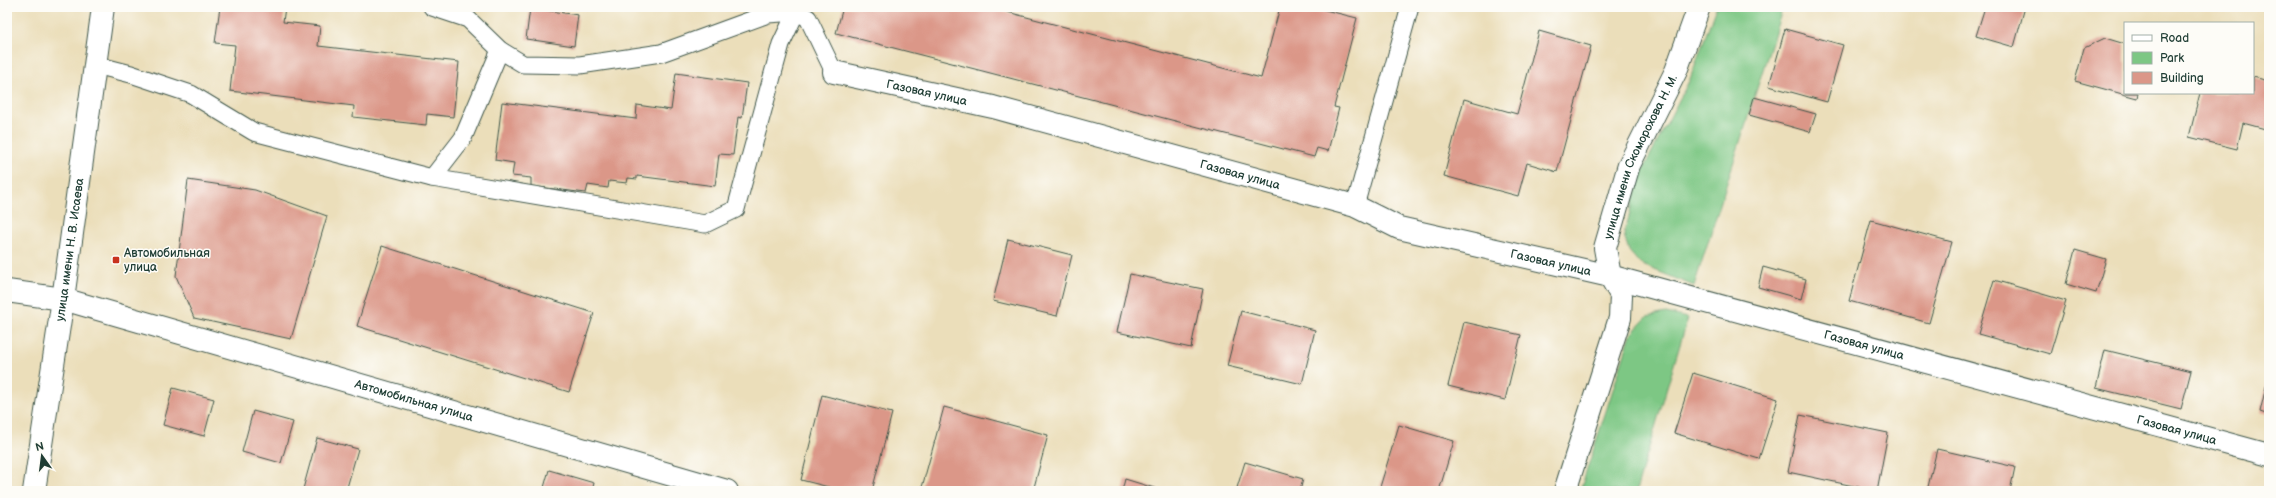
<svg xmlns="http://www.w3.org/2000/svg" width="2276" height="498" viewBox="0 0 2276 498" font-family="'Balsamiq Sans',sans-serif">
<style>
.green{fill:#7dc784;stroke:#4e825c}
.building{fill:#db9788}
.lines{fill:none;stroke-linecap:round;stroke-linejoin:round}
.lane-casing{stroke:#3e5548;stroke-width:19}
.street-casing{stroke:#3e5548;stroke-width:24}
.lane{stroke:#fff;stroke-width:17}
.street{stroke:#fff;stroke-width:22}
.poi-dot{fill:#c8321e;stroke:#fdfcf7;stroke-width:1.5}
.labels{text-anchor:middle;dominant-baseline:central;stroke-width:3;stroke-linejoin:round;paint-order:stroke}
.street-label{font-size:12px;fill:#1f3d34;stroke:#fdfcf7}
.poi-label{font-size:12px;fill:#1f3d34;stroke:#fdfcf7;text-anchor:start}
</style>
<rect width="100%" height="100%" fill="#fdfcf7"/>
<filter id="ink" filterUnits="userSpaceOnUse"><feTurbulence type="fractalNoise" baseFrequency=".025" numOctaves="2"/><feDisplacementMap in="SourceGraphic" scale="8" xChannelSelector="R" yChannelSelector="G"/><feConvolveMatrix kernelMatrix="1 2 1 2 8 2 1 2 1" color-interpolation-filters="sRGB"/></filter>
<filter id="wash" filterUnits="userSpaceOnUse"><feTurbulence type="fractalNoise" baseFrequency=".012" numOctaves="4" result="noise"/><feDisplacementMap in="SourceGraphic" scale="16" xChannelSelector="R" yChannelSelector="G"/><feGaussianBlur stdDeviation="0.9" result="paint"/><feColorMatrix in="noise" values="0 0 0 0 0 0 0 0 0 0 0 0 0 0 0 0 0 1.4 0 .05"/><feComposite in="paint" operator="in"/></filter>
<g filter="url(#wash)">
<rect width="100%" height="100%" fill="#ebdeba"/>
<g class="green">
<path d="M 1716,7 L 1783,7 L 1694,286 L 1640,264 L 1629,251 L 1624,235 L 1640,175 L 1690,79 Z"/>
<path d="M 1666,313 L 1688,318 L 1636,491 L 1580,491 L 1631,334 L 1647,317 Z"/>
</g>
<g id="blocks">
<g class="building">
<path d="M 220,7 L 285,7 L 283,22 L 320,26 L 318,46 L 459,62 L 453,117 L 427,114 L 426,125 L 353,117 L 354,106 L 230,91 L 235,45 L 215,43 Z"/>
<path d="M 843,7 L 988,7 L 1261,78 L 1280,7 L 1313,7 L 1357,18 L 1334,107 L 1339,108 L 1328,151 L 1317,148 L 1314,157 L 836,33 Z"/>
<path d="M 1985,7 L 2025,7 L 2014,47 L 1976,36 Z"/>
<path d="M 530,8 L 578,15 L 574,46 L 526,39 Z"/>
<path d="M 1785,29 L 1843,45 L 1827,102 L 1769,86 Z"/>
<path d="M 1539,31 L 1591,46 L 1557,172 L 1527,163 L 1518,196 L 1444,176 L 1464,99 L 1517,114 Z"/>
<path d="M 2105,38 L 2125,44 L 2125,93 L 2138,93 L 2137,98 L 2075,81 L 2084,48 Z"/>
<path d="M 676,73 L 747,83 L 742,118 L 738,117 L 733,155 L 719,154 L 715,186 L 637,176 L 637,179 L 628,178 L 627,183 L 609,181 L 608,188 L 588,185 L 586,193 L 531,186 L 531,178 L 512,176 L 514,163 L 495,160 L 502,102 L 636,119 L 637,105 L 671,110 Z"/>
<path d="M 2253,77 L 2269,81 L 2269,130 L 2243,123 L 2237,149 L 2189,137 L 2200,93 L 2253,93 Z"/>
<path d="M 1754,97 L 1816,114 L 1810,132 L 1749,115 Z"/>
<path d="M 188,180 L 255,190 L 327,216 L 291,339 L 194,318 L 176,276 Z"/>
<path d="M 1871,220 L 1952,242 L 1929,323 L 1849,301 Z"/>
<path d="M 1008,239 L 1072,255 L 1057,316 L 993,301 Z"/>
<path d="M 382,246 L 594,313 L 569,392 L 357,326 Z"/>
<path d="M 2075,250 L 2106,259 L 2096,293 L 2066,284 Z"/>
<path d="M 1763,267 L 1806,279 L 1801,299 L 1758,287 Z"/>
<path d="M 1130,274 L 1203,289 L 1191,348 L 1117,332 Z"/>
<path d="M 1994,280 L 2066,301 L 2050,354 L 1978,334 Z"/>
<path d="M 1241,311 L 1315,330 L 1302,384 L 1227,366 Z"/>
<path d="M 1464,322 L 1521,335 L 1505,400 L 1448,386 Z"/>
<path d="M 2105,350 L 2191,371 L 2181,409 L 2096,388 Z"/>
<path d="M 1693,373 L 1778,399 L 1759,459 L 1674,433 Z"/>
<path d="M 2268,378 L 2269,379 L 2269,415 L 2260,412 Z"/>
<path d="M 173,388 L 214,399 L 204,436 L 163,425 Z"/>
<path d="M 822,395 L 892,413 L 872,491 L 845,491 L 801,480 Z"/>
<path d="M 944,407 L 1048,435 L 1033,491 L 921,491 Z"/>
<path d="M 253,411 L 293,422 L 281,463 L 242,452 Z"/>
<path d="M 1800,415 L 1888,433 L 1877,491 L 1788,472 Z"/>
<path d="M 1399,425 L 1454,441 L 1439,491 L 1394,491 L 1380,487 Z"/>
<path d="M 317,438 L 358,449 L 346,491 L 312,491 L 303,489 Z"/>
<path d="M 1937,449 L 2015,467 L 2010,491 L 1927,491 Z"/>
<path d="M 1245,462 L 1303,479 L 1300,491 L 1236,491 Z"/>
<path d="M 549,470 L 594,483 L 592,491 L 543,491 Z"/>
<path d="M 1125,479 L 1164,491 L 1122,491 Z"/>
</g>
</g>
</g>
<g filter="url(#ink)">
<use href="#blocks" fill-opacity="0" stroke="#3e5548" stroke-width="1"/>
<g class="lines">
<defs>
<g id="lane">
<path d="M 432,7 L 468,19 L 500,50 L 523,64 L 580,65 L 661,53 L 768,14 L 796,12"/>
<path d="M 798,7 L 796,12 L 808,18 L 834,72"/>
<path d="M 96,65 L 131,74 L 191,94 L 254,132 L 432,178 L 705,224 L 736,209 L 781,44 L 796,12"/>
<path d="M 432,178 L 463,138 L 500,50"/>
<path d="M 1355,206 L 1410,7"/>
</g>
<g id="street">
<path id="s1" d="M 834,72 L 993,107 L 1355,206 L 1399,228 L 1610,276 L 2269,455"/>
<path id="s2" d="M 7,291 L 63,299 L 727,491"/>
<path id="s3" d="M 34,491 L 63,299 L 103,7"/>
<path id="s4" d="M 1565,491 L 1620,318 L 1621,295 L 1610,276 L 1605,248 L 1629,165 L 1676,71 L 1699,7"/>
</g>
</defs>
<use href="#lane" class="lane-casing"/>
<use href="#street" class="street-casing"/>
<use href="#lane" class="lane"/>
<use href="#street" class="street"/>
</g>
</g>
<rect class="poi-dot" x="112" y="256" width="8" height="8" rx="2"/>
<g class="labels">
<g class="street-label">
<text stroke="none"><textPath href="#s1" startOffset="95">Газовая улица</textPath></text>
<text stroke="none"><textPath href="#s4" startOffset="353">улица имени Скоморохова Н. М.</textPath></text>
<text stroke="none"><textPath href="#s1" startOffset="419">Газовая улица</textPath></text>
<text stroke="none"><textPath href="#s3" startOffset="244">улица имени Н. В. Исаева</textPath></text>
<text stroke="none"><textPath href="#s1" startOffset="743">Газовая улица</textPath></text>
<text stroke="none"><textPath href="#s1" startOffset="1067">Газовая улица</textPath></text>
<text stroke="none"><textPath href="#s2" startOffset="422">Автомобильная улица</textPath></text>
<text stroke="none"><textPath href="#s1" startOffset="1391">Газовая улица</textPath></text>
</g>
<g class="poi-label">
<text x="124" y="253">Автомобильная<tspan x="124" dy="14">улица</tspan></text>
</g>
</g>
<rect width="2276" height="498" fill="none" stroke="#fdfcf7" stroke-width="24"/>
<rect x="2124" y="22" width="130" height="72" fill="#fdfcf7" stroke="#a4b0a9"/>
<rect x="2132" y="35" width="20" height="6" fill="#ffffff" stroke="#a4b0a9"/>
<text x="2160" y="42" font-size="12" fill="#1f3d34">Road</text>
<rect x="2132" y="52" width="20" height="12" fill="#7dc784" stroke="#a4b0a9"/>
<text x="2160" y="62" font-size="12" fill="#1f3d34">Park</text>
<rect x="2132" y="72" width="20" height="12" fill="#db9788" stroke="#a4b0a9"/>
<text x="2160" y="82" font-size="12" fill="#1f3d34">Building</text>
<g transform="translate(42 456) rotate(346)" stroke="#fdfcf7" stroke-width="3" paint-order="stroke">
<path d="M0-3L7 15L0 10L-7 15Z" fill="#1f3d34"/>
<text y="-6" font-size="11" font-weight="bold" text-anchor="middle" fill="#1f3d34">N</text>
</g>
</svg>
